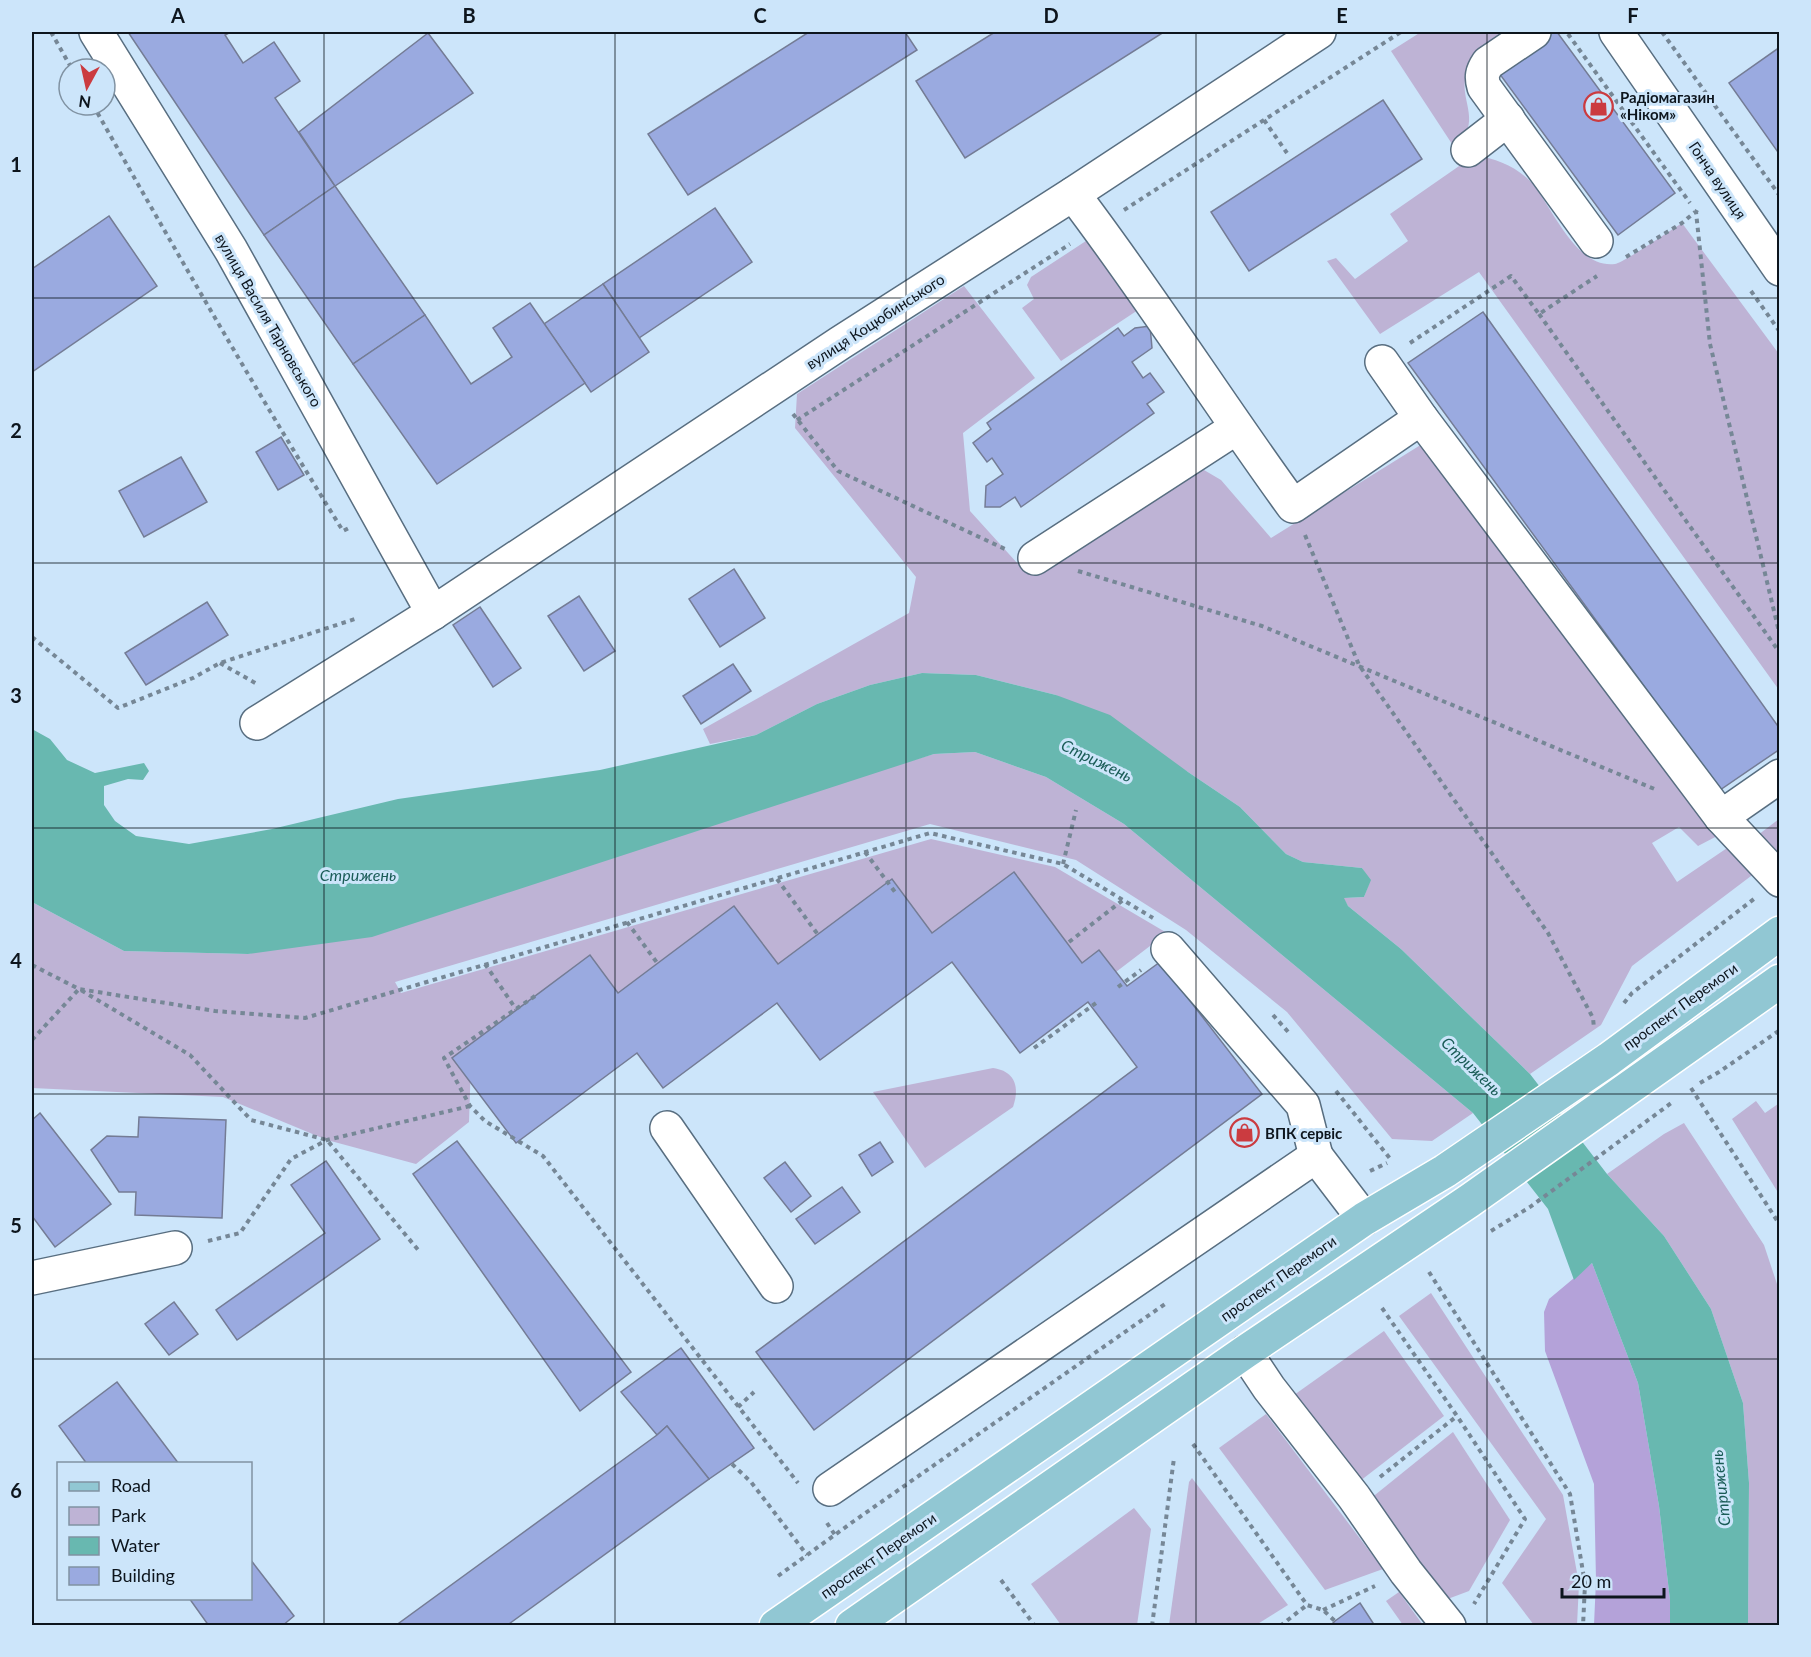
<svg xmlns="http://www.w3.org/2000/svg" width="1811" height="1657" viewBox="0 0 1811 1657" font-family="Lato,sans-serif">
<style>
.green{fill:#beb3d5}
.forest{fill:#b4a2d9}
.water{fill:#68b8b0}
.building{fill:#9aaae0;stroke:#747c95;stroke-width:1.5}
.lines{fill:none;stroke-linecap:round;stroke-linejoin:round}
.minor-casing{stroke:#586e80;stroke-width:36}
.major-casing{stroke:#fff;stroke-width:36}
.path{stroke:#768796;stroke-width:4;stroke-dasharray:4.5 4.5;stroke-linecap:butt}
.minor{stroke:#fff;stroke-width:33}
.major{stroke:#91c7d3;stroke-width:33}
.grid{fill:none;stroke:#0d151d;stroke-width:1.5;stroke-opacity:0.55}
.labels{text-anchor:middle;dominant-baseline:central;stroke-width:6;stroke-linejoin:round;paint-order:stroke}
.poi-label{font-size:15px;font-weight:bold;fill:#0d151d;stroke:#cce5fa;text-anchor:start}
.street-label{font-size:15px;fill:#0d151d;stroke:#cce5fa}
.water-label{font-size:16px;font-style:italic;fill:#1a5c57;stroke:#cce5fa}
.neatline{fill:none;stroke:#0d151d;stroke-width:2}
.grid-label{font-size:20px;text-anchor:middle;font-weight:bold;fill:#0d151d}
</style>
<rect width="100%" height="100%" fill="#cce5fa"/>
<g class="green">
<path d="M 1421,32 L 1518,32 C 1505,41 1479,59 1470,70 C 1455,88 1477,112 1466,133 C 1464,138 1458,143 1454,147 L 1391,51 Z"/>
<path d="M 1475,155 C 1496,159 1513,165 1529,180 C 1552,204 1574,269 1615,264 C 1623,263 1671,230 1682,223 L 1779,354 L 1779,690 L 1479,272 L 1380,334 L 1327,261 L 1336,258 L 1355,279 L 1408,241 L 1390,214 Z"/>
<path d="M 1089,239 L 1138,310 L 1061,361 L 1022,308 L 1034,299 L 1027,285 L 1031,277 Z"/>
<path d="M 964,286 L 1035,378 L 963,433 L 970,511 L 1027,574 L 1183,473 L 1204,470 L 1221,480 L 1271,538 L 1427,441 L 1721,834 L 1698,846 L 1679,827 L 1652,843 L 1677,882 L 1733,844 L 1755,873 L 1632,966 L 1601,1025 L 1530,1074 L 1401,949 L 1348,906 L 1343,898 L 1364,897 L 1370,881 L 1362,868 L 1303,862 L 1286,854 L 1240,807 L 1188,772 L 1056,695 L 976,675 L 922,673 L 870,685 L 817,704 L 756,735 L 710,744 L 703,729 L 909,613 L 916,577 L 795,428 L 797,394 Z"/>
<path d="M 975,752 L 1046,777 L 1124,824 L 1473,1113 L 1432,1141 L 1392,1139 L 1287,1012 L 1186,930 L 1076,860 L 930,824 L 395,982 L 401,993 L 931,839 L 1055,867 L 1167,933 L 1112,975 L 1081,973 L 1030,905 L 1013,872 L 929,956 L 775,983 L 657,985 L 471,1061 L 469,1122 L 416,1164 L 327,1140 L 223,1097 L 32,1088 L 32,902 L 124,951 L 248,954 L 934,754 Z"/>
<path d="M 1779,819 L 1779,856 L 1758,835 Z"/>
<path d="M 993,1068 C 1015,1071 1020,1087 1013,1107 L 925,1168 L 873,1092 Z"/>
<path d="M 1756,1101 L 1765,1113 L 1778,1104 L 1779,1107 L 1779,1194 L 1732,1119 Z"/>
<path d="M 1684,1123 L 1764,1245 L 1780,1293 L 1779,1625 L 1748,1625 L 1749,1483 L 1743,1403 L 1711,1309 L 1664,1236 L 1607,1174 L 1664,1134 Z"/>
<path d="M 1431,1293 L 1563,1495 L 1579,1584 L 1577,1625 L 1534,1625 L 1502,1583 L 1546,1519 L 1399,1316 Z"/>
<path d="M 1384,1331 L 1444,1416 L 1360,1481 L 1294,1395 Z"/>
<path d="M 1266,1414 L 1383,1569 L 1325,1590 L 1219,1448 Z"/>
<path d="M 1453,1432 L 1510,1520 L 1469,1591 L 1445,1600 L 1370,1499 Z"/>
<path d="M 1192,1478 L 1288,1605 L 1256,1625 L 1169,1625 L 1189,1482 Z"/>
<path d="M 1134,1508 L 1151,1529 L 1137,1625 L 1061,1625 L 1031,1584 Z"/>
<path d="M 1399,1592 L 1423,1625 L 1403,1625 L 1386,1601 Z"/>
</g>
<path class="forest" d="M 1592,1263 L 1638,1383 L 1659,1506 L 1670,1600 L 1670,1625 L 1594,1625 L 1596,1580 L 1594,1484 L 1545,1351 L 1544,1312 L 1549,1299 Z"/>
<path class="water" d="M 922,673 L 976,675 L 1056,695 L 1110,715 L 1188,772 L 1240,807 L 1286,854 L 1303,862 L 1362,868 L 1371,880 L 1364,897 L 1344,898 L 1348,906 L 1401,949 L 1530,1074 L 1607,1174 L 1664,1236 L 1711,1309 L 1743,1403 L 1749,1483 L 1748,1625 L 1670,1625 L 1670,1600 L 1659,1506 L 1638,1383 L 1592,1263 L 1574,1280 L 1548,1209 L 1473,1113 L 1124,824 L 1046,777 L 975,752 L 934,754 L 372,937 L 248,954 L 124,951 L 32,902 L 32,729 L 50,739 L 67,760 L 95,773 L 144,763 L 149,771 L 143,780 L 128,779 L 104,786 L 104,805 L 115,821 L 136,836 L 189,844 L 272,829 L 398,799 L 600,770 L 756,735 L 817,704 L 870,685 Z"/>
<g class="building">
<path d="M 128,32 L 231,32 L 225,35 L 243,63 L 274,42 L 300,81 L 275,98 L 335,186 L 264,235 Z"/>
<path d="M 809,32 L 905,32 L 917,50 L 688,195 L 648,134 Z"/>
<path d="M 995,32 L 1164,32 L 965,158 L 916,81 Z"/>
<path d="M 1547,32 L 1557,32 L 1675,193 L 1618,235 L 1496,69 Z"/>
<path d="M 428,33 L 473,93 L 335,186 L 299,132 Z"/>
<path d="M 1780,47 L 1780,155 L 1729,83 Z"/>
<path d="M 1383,100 L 1422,159 L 1249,271 L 1211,212 Z"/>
<path d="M 335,186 L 425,315 L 353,364 L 264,235 Z"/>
<path d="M 715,208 L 752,262 L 639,338 L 603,284 Z"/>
<path d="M 109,216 L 157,286 L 32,372 L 32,269 Z"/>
<path d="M 603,284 L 649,352 L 591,392 L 544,324 Z"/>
<path d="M 530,303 L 585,383 L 437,484 L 353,364 L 425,315 L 471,384 L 512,357 L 493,328 Z"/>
<path d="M 1483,312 L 1780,729 L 1780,749 L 1720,790 L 1408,363 Z"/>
<path d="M 1150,326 L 1152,348 L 1132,362 L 1143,378 L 1150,373 L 1164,392 L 1147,404 L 1154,413 L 1021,507 L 1015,497 L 1000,507 L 985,507 L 986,486 L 1003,474 L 992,458 L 987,462 L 973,443 L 991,429 L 987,423 L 1118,328 L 1124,336 L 1135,328 Z"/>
<path d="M 281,437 L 304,475 L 278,490 L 256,452 Z"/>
<path d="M 181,457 L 207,502 L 144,537 L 119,491 Z"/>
<path d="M 734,569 L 765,618 L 720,647 L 689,599 Z"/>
<path d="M 579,596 L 615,651 L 584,671 L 548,616 Z"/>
<path d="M 207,602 L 228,635 L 146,685 L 125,653 Z"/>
<path d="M 480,607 L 521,668 L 493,687 L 453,625 Z"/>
<path d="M 733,664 L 751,691 L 701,724 L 683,696 Z"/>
<path d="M 1014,872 L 1082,963 L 1099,950 L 1127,986 L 1160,962 L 1262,1094 L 814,1430 L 756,1352 L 1137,1067 L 1088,1002 L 1020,1053 L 952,962 L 820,1060 L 777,1003 L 663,1088 L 637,1053 L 516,1143 L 452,1058 L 590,955 L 618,993 L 734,906 L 778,964 L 892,879 L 932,933 Z"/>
<path d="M 40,1113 L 111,1204 L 55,1247 L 32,1216 L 32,1120 Z"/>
<path d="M 139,1117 L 226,1120 L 222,1218 L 135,1215 L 136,1192 L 119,1192 L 91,1150 L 107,1136 L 138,1137 Z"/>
<path d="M 457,1141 L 631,1372 L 580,1411 L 413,1174 Z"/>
<path d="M 880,1142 L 893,1162 L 872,1176 L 859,1155 Z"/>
<path d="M 326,1161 L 380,1239 L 237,1340 L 216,1310 L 325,1233 L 291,1185 Z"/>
<path d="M 785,1162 L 811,1196 L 791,1212 L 764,1178 Z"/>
<path d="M 842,1187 L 860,1212 L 815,1244 L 796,1219 Z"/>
<path d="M 174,1302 L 198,1334 L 169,1355 L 145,1324 Z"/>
<path d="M 681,1348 L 754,1448 L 709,1479 L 667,1426 L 657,1435 L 621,1392 Z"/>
<path d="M 117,1382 L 179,1464 L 87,1464 L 59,1426 Z"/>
<path d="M 667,1426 L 709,1479 L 506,1626 L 395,1626 L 657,1435 Z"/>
<path d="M 250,1559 L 294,1616 L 282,1626 L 209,1626 L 189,1598 L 250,1598 Z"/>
<path d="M 1360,1603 L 1375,1626 L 1330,1626 L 1335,1621 Z"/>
</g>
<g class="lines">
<defs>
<g id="minor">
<path d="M 96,32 L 231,250 L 433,613"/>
<path d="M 1534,32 L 1488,63 C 1482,72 1481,77 1484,87 L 1596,241"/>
<path d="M 1616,32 L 1780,269"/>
<path d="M 1468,150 L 1508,119"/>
<path d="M 1073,194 C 1150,295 1218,403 1293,506 L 1421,418"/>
<path d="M 1382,362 L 1421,418 L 1721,817 L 1780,880"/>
<path d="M 1035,558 L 1236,428"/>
<path d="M 257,723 L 433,613 L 840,343 L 1073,194 L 1319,32"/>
<path d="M 1721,817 L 1780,776"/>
<path d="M 1168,949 L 1303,1105 L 1316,1156"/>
<path d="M 667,1128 L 776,1286"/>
<path d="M 32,1278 L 175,1248"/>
<path d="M 1245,1352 L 1269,1388 L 1354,1497 L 1406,1572 L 1449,1626"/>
<path d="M 830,1489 L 1316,1156 L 1364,1219"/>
</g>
<g id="major">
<path d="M 776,1626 L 1364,1219 L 1445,1171 L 1609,1059 L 1780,933"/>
<path d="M 852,1626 L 1245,1352 L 1469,1201 L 1780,981"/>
</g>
</defs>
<use href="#minor" class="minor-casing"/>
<use href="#major" class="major-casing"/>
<g class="path">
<path d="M 51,32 L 72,69"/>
<path d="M 1662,32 L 1780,196"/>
<path d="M 1568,34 L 1690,203"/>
<path d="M 93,105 C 174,248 256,391 343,531 L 349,528"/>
<path d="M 1264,120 L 1287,153"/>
<path d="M 1124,210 L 1401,32"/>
<path d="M 1697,210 L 1696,212 L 1710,344 L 1780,636"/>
<path d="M 1626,257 L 1682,223 L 1695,212"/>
<path d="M 1751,291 L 1780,332"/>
<path d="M 1539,314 L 1780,653"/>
<path d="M 1410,343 L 1511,276 L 1539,314 L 1597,276"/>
<path d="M 793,414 L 838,471 L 1005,549"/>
<path d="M 797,420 L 1070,244"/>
<path d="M 1305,535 L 1359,665 L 1548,933 L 1593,1018 L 1594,1028"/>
<path d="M 1078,571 L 1262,626 L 1657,790"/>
<path d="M 32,637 L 118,708 L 193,678 L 220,663 L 355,619"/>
<path d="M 220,663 L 257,684"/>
<path d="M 865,852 L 895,892"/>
<path d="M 1063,864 L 1076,810"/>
<path d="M 777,879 L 819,936"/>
<path d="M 627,922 L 658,964"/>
<path d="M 1069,942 L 1123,900"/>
<path d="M 485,964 L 516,1009"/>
<path d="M 32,965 L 79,989 L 215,1011 L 305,1018 L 930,833 L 1063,864 L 1153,918"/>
<path d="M 1118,987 L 1141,970"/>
<path d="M 535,996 L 444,1058 L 470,1106 L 485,1121 L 543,1156 L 798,1483"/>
<path d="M 1624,1003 L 1632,993 L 1754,899"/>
<path d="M 1273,1015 L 1290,1034"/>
<path d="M 32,1040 L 79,989 L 190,1055 L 251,1120 L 327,1140 L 419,1251"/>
<path d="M 1034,1048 L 1096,1003"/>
<path d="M 1700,1083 L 1719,1072 L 1780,1030"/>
<path d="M 1691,1088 L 1780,1225"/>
<path d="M 1336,1091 L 1392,1161"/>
<path d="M 1370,1171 L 1387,1163"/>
<path d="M 1491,1231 L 1530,1207 L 1674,1101"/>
<path d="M 208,1241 L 240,1233 L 291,1159 L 327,1140 L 470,1106"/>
<path d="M 1429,1272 L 1570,1494 L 1585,1584 L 1583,1626"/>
<path d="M 1382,1308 L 1457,1416 L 1525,1519 L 1474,1604"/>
<path d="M 738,1407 L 754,1392"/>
<path d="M 1193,1444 L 1307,1605 L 1323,1610 L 1335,1621"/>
<path d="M 732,1464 L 751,1482 L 807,1555"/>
<path d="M 1380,1477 L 1457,1416"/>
<path d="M 827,1523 L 835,1535"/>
<path d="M 778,1576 L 854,1521 L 1165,1304"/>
<path d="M 1001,1580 L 1035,1626"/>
<path d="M 1323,1610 L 1375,1586"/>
<path d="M 1152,1626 L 1174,1458"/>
<path d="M 1280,1626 L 1307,1605"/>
</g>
<use href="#minor" class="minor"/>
<use href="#major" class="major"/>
</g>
<path class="grid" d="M 324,32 L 324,1626M 615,32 L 615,1626M 906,32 L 906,1626M 1196,32 L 1196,1626M 1487,32 L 1487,1626M 32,298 L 1780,298M 32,563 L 1780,563M 32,828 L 1780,828M 32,1094 L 1780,1094M 32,1359 L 1780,1359"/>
<defs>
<symbol id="shop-ring" viewBox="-11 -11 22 22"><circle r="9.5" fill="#cce5fa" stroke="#cb3b40" stroke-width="1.5"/><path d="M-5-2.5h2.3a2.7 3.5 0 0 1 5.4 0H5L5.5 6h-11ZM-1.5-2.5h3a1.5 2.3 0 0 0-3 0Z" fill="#cb3b40"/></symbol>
</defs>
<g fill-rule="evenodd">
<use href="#shop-ring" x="1582" y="90" width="33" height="33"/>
<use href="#shop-ring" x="1228" y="1116" width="33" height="33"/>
</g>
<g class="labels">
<g class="poi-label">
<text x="1620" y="97">Радіомагазин<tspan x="1620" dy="17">«Ніком»</tspan></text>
<text x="1265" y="1133">ВПК сервіс</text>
</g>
<g class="street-label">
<text transform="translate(1718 180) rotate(56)">Гонча вулиця</text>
<text transform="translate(269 320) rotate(60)">вулиця Василя Тарновського</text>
<text transform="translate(875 321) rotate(-33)">вулиця Коцюбинського</text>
<text transform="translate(1680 1006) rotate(-36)">проспект Перемоги</text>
<text transform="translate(1278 1278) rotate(-35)">проспект Перемоги</text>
<text transform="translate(878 1555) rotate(-35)">проспект Перемоги</text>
</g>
<g class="water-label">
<text transform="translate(1097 760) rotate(26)">Стрижень</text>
<text x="358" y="874">Стрижень</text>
<text transform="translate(1472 1066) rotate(44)">Стрижень</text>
<text transform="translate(1720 1488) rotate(-96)">Стрижень</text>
</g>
</g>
<rect width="1811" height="1657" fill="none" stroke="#cce5fa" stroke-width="66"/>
<rect x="57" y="1462" width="195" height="138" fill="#cce5fa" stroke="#8092a2" stroke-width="1.5"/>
<rect x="69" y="1482" width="30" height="9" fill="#91c7d3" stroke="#8092a2" stroke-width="1.5"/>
<text x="111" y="1492" font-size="18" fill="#0d151d">Road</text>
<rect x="69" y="1507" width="30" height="18" fill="#beb3d5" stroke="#8092a2" stroke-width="1.5"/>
<text x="111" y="1522" font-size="18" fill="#0d151d">Park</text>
<rect x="69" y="1537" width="30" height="18" fill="#68b8b0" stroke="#8092a2" stroke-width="1.5"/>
<text x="111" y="1552" font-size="18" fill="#0d151d">Water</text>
<rect x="69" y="1567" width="30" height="18" fill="#9aaae0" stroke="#8092a2" stroke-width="1.5"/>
<text x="111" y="1582" font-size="18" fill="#0d151d">Building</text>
<g transform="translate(87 87) rotate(188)"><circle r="28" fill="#cce5fa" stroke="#8092a2" stroke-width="1.5"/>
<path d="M0-4.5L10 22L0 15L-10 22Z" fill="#cb3b40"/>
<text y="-9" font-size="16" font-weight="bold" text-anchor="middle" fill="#0d151d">N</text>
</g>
<path d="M1562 1588v9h102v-9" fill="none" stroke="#0d151d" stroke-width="3"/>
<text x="1571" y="1588" font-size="18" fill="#0d151d" stroke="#cce5fa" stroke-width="4.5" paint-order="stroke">20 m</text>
<rect x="33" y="33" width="1745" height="1591" class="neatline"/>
<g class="grid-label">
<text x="178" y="23">A</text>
<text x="469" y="23">B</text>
<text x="760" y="23">C</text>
<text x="1051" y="23">D</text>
<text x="1342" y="23">E</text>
<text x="1633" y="23">F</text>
<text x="16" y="172">1</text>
<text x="16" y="438">2</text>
<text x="16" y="703">3</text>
<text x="16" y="968">4</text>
<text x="16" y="1233">5</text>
<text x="16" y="1498">6</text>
</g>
</svg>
